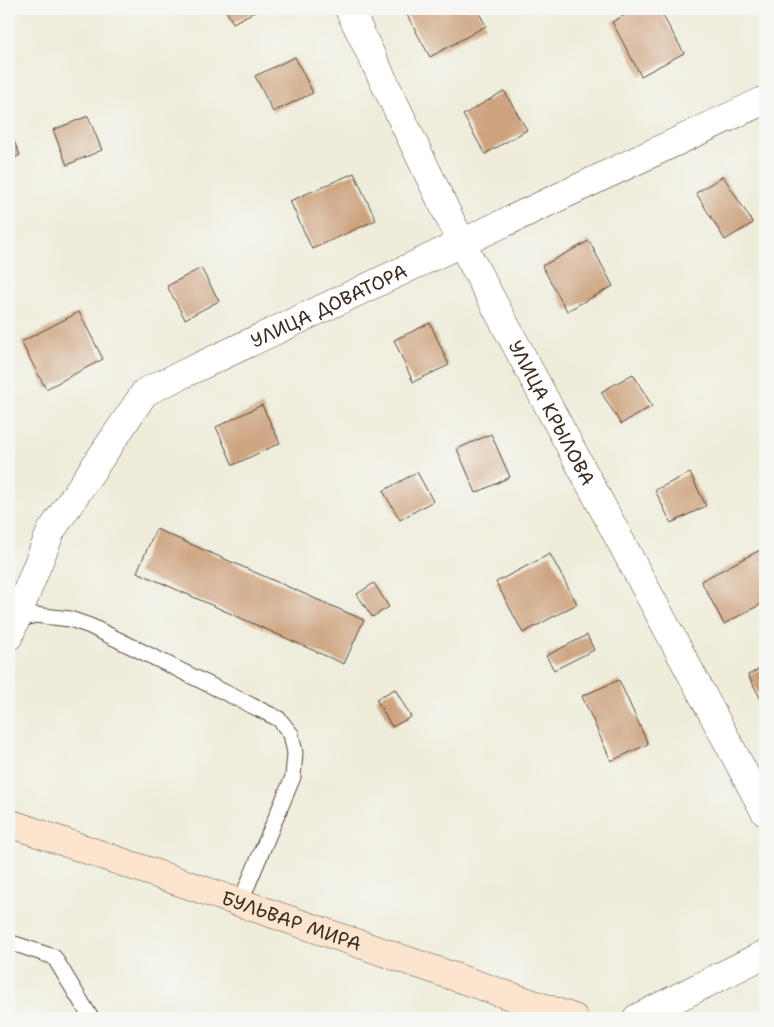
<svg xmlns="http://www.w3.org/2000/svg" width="774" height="1027" viewBox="0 0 774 1027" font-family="'Shantell Sans',sans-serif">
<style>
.building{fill:#cda37f}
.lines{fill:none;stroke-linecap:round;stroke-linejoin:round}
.lane-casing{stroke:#56473a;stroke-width:17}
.street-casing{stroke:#56473a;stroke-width:29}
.secondary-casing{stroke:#56473a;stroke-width:29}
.lane{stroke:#fff;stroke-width:15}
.street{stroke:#fff;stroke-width:28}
.secondary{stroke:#fbe5cf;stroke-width:28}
.labels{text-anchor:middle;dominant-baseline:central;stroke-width:4;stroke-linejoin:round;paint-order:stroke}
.street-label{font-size:19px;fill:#3b2a1e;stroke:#f6f6f2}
</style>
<rect width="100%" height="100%" fill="#f6f6f2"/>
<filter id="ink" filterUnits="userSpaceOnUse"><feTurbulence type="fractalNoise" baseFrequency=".02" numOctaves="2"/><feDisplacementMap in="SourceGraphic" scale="10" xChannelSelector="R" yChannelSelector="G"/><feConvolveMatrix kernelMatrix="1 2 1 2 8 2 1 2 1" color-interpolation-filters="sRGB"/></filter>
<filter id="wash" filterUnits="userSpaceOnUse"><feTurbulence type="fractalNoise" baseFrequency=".0096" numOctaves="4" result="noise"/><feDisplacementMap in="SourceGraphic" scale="20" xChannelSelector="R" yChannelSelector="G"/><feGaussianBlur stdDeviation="1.12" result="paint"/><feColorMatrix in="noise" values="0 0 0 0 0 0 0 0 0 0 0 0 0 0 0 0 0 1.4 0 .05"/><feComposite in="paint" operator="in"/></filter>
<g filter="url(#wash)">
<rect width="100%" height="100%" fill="#efecda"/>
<g id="blocks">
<g class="building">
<path d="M 225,9 L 260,9 L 233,23 Z"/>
<path d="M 418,9 L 477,9 L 486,26 L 430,57 L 407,15 Z"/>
<path d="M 636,9 L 659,9 L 684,53 L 641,76 L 612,22 Z"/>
<path d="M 295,57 L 313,93 L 273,112 L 255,76 Z"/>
<path d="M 504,91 L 527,130 L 485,154 L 463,115 Z"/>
<path d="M 88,116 L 102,150 L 67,165 L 53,130 Z"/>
<path d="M 9,130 L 20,155 L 9,161 Z"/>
<path d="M 354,173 L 376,220 L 312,249 L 290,201 Z"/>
<path d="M 723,176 L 753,223 L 725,240 L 696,193 Z"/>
<path d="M 589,241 L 613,286 L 567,311 L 542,266 Z"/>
<path d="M 201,268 L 219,301 L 185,319 L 167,286 Z"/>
<path d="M 79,312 L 103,359 L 46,389 L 21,342 Z"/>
<path d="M 430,323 L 449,365 L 413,382 L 394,340 Z"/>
<path d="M 633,374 L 652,406 L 621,424 L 601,392 Z"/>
<path d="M 262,405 L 280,443 L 233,465 L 216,427 Z"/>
<path d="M 491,434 L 510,477 L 476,493 L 457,449 Z"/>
<path d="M 417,472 L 433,501 L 400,520 L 383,491 Z"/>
<path d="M 690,473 L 706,506 L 671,523 L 655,490 Z"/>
<path d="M 156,529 L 364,620 L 344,664 L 137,572 Z"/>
<path d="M 764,548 L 765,551 L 765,602 L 724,624 L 701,581 Z"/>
<path d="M 550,554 L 577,604 L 523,633 L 496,582 Z"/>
<path d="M 374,583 L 389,607 L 372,617 L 357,594 Z"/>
<path d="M 587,635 L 594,650 L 554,670 L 546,656 Z"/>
<path d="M 765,666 L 765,707 L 748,675 Z"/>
<path d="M 619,680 L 648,744 L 611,761 L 582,696 Z"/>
<path d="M 395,689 L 411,717 L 392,727 L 376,699 Z"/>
</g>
</g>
</g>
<g filter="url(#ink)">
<use href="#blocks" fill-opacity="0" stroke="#56473a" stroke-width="1"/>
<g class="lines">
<defs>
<g id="lane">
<path d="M 14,622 L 35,615 L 70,619 L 90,626 L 279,719 L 291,734 L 295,753 L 293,777 L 240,903"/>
<path d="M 9,942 L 54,957 L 91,1018"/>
</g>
<g id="street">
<path id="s1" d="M 349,9 L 461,242 L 765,812"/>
<path id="s2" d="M 9,636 L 51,531 L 145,392 L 765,100"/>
<path d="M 637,1018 L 765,954"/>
</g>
<g id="secondary">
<path id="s3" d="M 9,823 L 574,1018"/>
</g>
</defs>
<use href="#lane" class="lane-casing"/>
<use href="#street" class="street-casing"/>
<use href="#secondary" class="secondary-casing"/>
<use href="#lane" class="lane"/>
<use href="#street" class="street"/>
<use href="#secondary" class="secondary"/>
</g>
</g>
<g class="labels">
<g class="street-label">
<text stroke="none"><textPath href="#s2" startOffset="484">УЛИЦА ДОВАТОРА</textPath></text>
<text stroke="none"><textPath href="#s1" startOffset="452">УЛИЦА КРЫЛОВА</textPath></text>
<text stroke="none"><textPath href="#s3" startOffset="299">БУЛЬВАР МИРА</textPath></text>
</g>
</g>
<rect width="774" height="1027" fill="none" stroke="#f6f6f2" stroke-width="30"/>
</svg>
